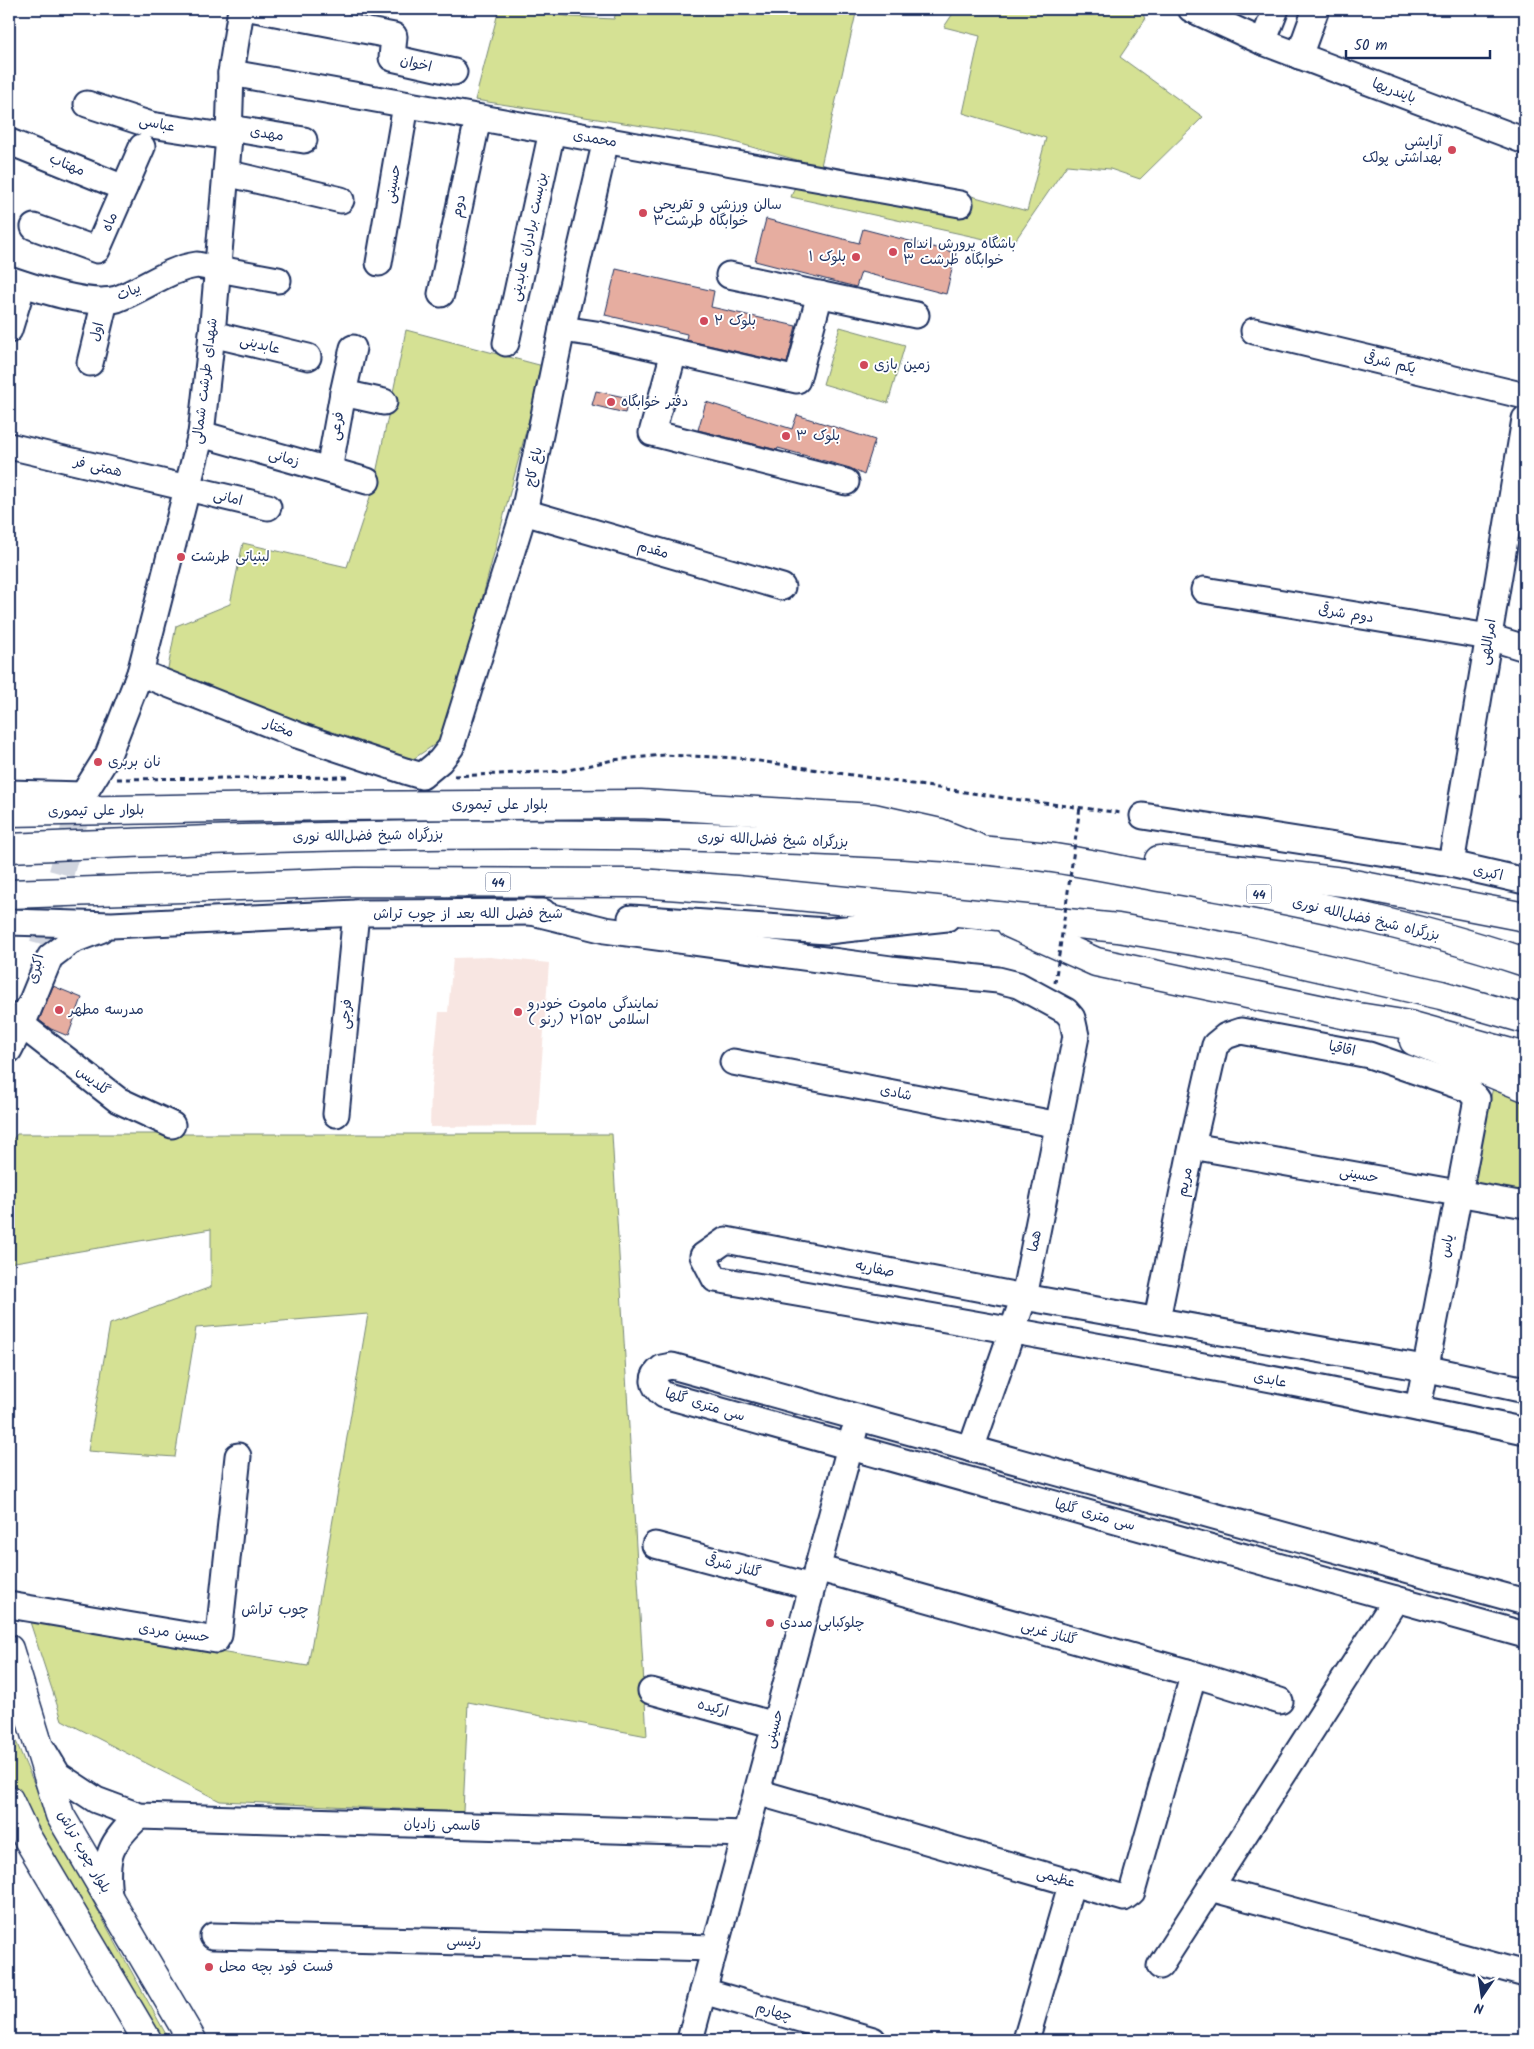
<svg xmlns="http://www.w3.org/2000/svg" width="1534" height="2049" viewBox="0 0 1534 2049" font-family="Kalam,'Playpen Sans Arabic',sans-serif">
<style>
.built{fill:#f8e6e2}
.green{fill:#d5e194;stroke:#788879}
.building{fill:#e6ada0;stroke:#1b2f5e}
.lines{fill:none;stroke-linecap:round;stroke-linejoin:round}
.minor-tunnel{stroke:#d1d5df;stroke-width:25;stroke-dasharray:25 12;stroke-linecap:butt}
.minor-casing{stroke:#1b2f5e;stroke-width:29}
.major-casing{stroke:#1b2f5e;stroke-width:31}
.highway-casing{stroke:#1b2f5e;stroke-width:31}
.path{stroke:#1b2f5e;stroke-width:3;stroke-dasharray:5 4;stroke-linecap:butt}
.minor{stroke:#fff;stroke-width:25}
.major{stroke:#fff;stroke-width:28}
.highway{stroke:#fff;stroke-width:28}
.path-bridge{stroke:#1b2f5e;stroke-width:3;stroke-dasharray:5 4;stroke-linecap:butt}
.poi-dot{fill:#d1495b;stroke:#fff;stroke-width:2}
.labels{text-anchor:middle;dominant-baseline:central;stroke-width:4;stroke-linejoin:round;paint-order:stroke}
.shield{fill:#fff;stroke:#5f6d8e;stroke-width:1}
.shield-label{font-size:12px;font-weight:bold;fill:#1b2f5e}
.street-label{font-size:14px;fill:#1b2f5e;stroke:#fff}
.poi-label{font-size:14px;fill:#1b2f5e;stroke:#fff;text-anchor:start}
.neighbourhood-label{font-size:15px;fill:#1b2f5e;stroke:#fff}
</style>
<rect width="100%" height="100%" fill="#fff"/>
<filter id="ink" filterUnits="userSpaceOnUse"><feTurbulence type="fractalNoise" baseFrequency=".02" numOctaves="2"/><feDisplacementMap in="SourceGraphic" scale="10" xChannelSelector="R" yChannelSelector="G"/><feConvolveMatrix kernelMatrix="1 2 1 2 8 2 1 2 1" color-interpolation-filters="sRGB"/></filter>
<g filter="url(#ink)">
<path class="built" d="M 490,957 L 549,963 L 537,1126 L 430,1127 L 431,1089 L 439,1012 L 448,1012 L 453,958 Z"/>
<g class="green">
<path d="M 499,9 L 528,9 L 572,17 L 614,19 L 617,9 L 857,9 L 820,170 L 942,188 L 1027,211 L 1046,138 L 963,113 L 980,36 L 944,27 L 956,9 L 1142,9 L 1145,20 L 1120,57 L 1203,117 L 1140,179 L 1110,169 L 1067,165 L 1012,245 L 791,197 L 804,162 L 720,138 L 475,100 Z"/>
<path d="M 840,327 L 905,345 L 888,403 L 823,384 Z"/>
<path d="M 406,330 L 543,366 L 446,737 L 410,761 L 167,673 L 176,626 L 230,604 L 243,543 L 347,567 L 373,488 Z"/>
<path d="M 1494,1083 L 1525,1099 L 1525,1194 L 1471,1184 Z"/>
<path d="M 17,1134 L 612,1134 L 647,1736 L 468,1702 L 463,1812 L 220,1801 L 62,1720 L 30,1622 L 308,1666 L 368,1314 L 196,1328 L 175,1457 L 88,1451 L 110,1324 L 211,1287 L 211,1229 L 9,1263 L 9,1144 Z"/>
<path d="M 9,1723 C 51,1834 113,1936 169,2040 L 159,2040 L 32,1824 L 12,1781 L 9,1772 Z"/>
</g>
<g class="building">
<path d="M 766,219 L 859,243 L 863,229 L 956,253 L 946,294 L 861,272 L 856,287 L 755,261 Z"/>
<path d="M 616,269 L 714,291 L 711,307 L 796,326 L 787,363 L 686,340 L 687,334 L 605,315 Z"/>
<path d="M 596,391 L 629,398 L 625,413 L 592,405 Z"/>
<path d="M 706,402 L 792,429 L 797,415 L 875,440 L 864,475 L 850,468 L 778,448 L 777,450 L 698,430 Z"/>
<path d="M 53,986 L 82,998 L 68,1036 L 51,1029 L 39,1020 Z"/>
</g>
<g class="lines">
<path class="minor-tunnel" d="M 42,945 L 81,800"/>
<defs>
<g id="minor">
<path d="M 255,9 L 394,36 L 392,58 L 454,72"/>
<path d="M 1191,9 L 1263,42 L 1525,141"/>
<path d="M 1263,42 L 1276,9"/>
<path d="M 1299,56 L 1316,9"/>
<path d="M 231,73 L 960,204"/>
<path d="M 87,104 L 151,125 L 229,137"/>
<path d="M 229,128 L 304,140"/>
<path d="M 9,146 L 10,142 L 124,188"/>
<path d="M 226,173 L 341,200"/>
<path d="M 34,227 L 97,250 L 142,147"/>
<path d="M 379,263 L 406,105"/>
<path d="M 729,275 L 916,315"/>
<path d="M 9,279 C 35,288 90,307 117,299 C 144,289 168,269 197,265 L 278,280"/>
<path d="M 441,294 L 478,118"/>
<path d="M 562,329 L 596,334 L 797,380 L 820,294"/>
<path d="M 9,330 L 23,284"/>
<path d="M 1254,331 L 1525,396"/>
<path d="M 212,334 L 308,357"/>
<path d="M 506,343 L 552,131"/>
<path d="M 674,352 L 652,433 L 846,482"/>
<path d="M 90,363 L 105,301"/>
<path d="M 343,393 L 353,348"/>
<path d="M 201,434 L 367,481"/>
<path d="M 9,446 L 268,507"/>
<path d="M 329,470 L 343,393 L 384,402"/>
<path d="M 524,512 L 782,587"/>
<path d="M 1204,590 L 1489,637 L 1525,648"/>
<path d="M 140,673 L 297,735 L 405,771 L 422,776 L 440,761 L 451,747 L 524,512 L 562,329 L 606,140"/>
<path d="M 9,793 L 83,795 L 81,800"/>
<path d="M 83,795 L 108,755 L 140,673 L 201,434 L 212,334 L 229,137 L 231,73 L 241,9"/>
<path d="M 1143,816 L 1451,864 L 1525,881"/>
<path d="M 1451,864 L 1525,419"/>
<path d="M 528,911 L 605,930 L 891,969 L 998,980 L 1018,985 L 1066,1011 L 1072,1018 L 1076,1036 L 1024,1297 L 971,1449"/>
<path d="M 631,918 L 827,931 L 947,918"/>
<path d="M 9,922 L 112,925 L 356,913 L 543,912"/>
<path d="M 100,930 L 71,941 L 50,957 L 22,1025 L 118,1100 L 172,1125"/>
<path d="M 9,1050 L 22,1025 L 25,1011"/>
<path d="M 733,1062 L 1059,1125"/>
<path d="M 336,1114 L 356,913"/>
<path d="M 1192,1146 L 1525,1205"/>
<path d="M 1157,1319 L 1192,1146 L 1215,1045 L 1226,1036 L 1241,1031 L 1369,1055 L 1468,1089 L 1477,1099 L 1418,1408"/>
<path d="M 1525,1390 L 1424,1368 L 1024,1297 L 726,1240 L 703,1256 L 715,1279 C 985,1325 1257,1373 1525,1431"/>
<path d="M 655,1545 L 812,1587"/>
<path d="M 817,1568 L 1187,1672 L 1280,1701"/>
<path d="M 1525,1602 L 672,1366 L 662,1368 C 650,1377 652,1386 664,1395 L 1525,1635"/>
<path d="M 9,1605 L 216,1640 L 219,1635 L 238,1456"/>
<path d="M 651,1691 L 775,1725"/>
<path d="M 43,1750 L 58,1775 L 96,1800 L 139,1816 L 746,1834"/>
<path d="M 757,1792 L 1124,1898 L 1132,1892 L 1192,1680 L 1187,1672"/>
<path d="M 1210,1888 L 1525,1974"/>
<path d="M 109,1895 C 104,1856 110,1843 139,1816"/>
<path d="M 213,1936 L 715,1948"/>
<path d="M 1160,1966 L 1396,1599"/>
<path d="M 703,1991 L 873,2040"/>
<path d="M 690,2040 L 854,1432"/>
<path d="M 1026,2040 L 1072,1882"/>
</g>
<g id="major">
<path d="M 9,812 L 329,806 L 641,804 L 873,818 L 940,833 L 975,847"/>
<path d="M 9,1649 L 60,1815 L 192,2040"/>
<path d="M 9,1800 L 25,1834 L 147,2040"/>
</g>
<g id="highway">
<path d="M 9,848 C 252,837 495,830 739,838 C 838,841 939,844 1038,856 C 1081,861 1124,871 1166,878 C 1288,899 1408,923 1525,962"/>
<path d="M 1159,860 L 1343,882 L 1525,917"/>
<path d="M 9,894 L 356,882 L 640,883 L 736,890 L 1118,928 L 1239,949 L 1441,995 L 1525,1019"/>
<path d="M 1011,924 L 1096,962 L 1352,1016 L 1409,1025 L 1525,1057"/>
<path d="M 1414,1041 L 1525,1087"/>
</g>
</defs>
<use href="#minor" class="minor-casing"/>
<use href="#major" class="major-casing"/>
<use href="#highway" class="highway-casing"/>
<g class="path">
<path d="M 454,776 L 564,771 L 613,760 L 664,755 L 739,758 L 1005,798 L 1122,813"/>
<path d="M 117,779 L 351,777"/>
</g>
<use href="#minor" class="minor"/>
<use href="#major" class="major"/>
<use href="#highway" class="highway"/>
<path class="path-bridge" d="M 1055,983 L 1080,807"/>
</g>
</g>
<g class="poi-dot">
<circle cx="1452" cy="150" r="5"/>
<circle cx="643" cy="213" r="5"/>
<circle cx="893" cy="252" r="5"/>
<circle cx="856" cy="257" r="5"/>
<circle cx="704" cy="321" r="5"/>
<circle cx="864" cy="365" r="5"/>
<circle cx="611" cy="402" r="5"/>
<circle cx="786" cy="436" r="5"/>
<circle cx="181" cy="557" r="5"/>
<circle cx="98" cy="762" r="5"/>
<circle cx="59" cy="1010" r="5"/>
<circle cx="518" cy="1012" r="5"/>
<circle cx="770" cy="1623" r="5"/>
<circle cx="209" cy="1967" r="5"/>
</g>
<g class="labels">
<g class="shield">
<rect x="485.5" y="872.5" width="25" height="19" rx="4"/>
<rect x="1246.5" y="884.5" width="25" height="19" rx="4"/>
</g>
<g class="shield-label">
<text x="498" y="882">44</text>
<text x="1259" y="894">44</text>
</g>
<g class="street-label">
<text transform="translate(416 64) rotate(13)">اخوان</text>
<text transform="translate(1394 91) rotate(21)">بایندریها</text>
<text transform="translate(157 124) rotate(12)">عباسی</text>
<text transform="translate(267 134) rotate(9)">مهدی</text>
<text transform="translate(595 139) rotate(10)">محمدی</text>
<text transform="translate(67 165) rotate(22)">مهتاب</text>
<text transform="translate(393 184) rotate(-80)">حسینی</text>
<text transform="translate(459 206) rotate(-78)">دوم</text>
<text transform="translate(110 222) rotate(-67)">ماه</text>
<text transform="translate(529 237) rotate(-78)">بن‌بست برادران عابدینی</text>
<text transform="translate(129 292) rotate(-23)">بیات</text>
<text transform="translate(97 332) rotate(-76)">اول</text>
<text transform="translate(260 345) rotate(14)">عابدینی</text>
<text transform="translate(1390 363) rotate(14)">یکم شرقی</text>
<text transform="translate(205 381) rotate(-83)">شهدای طرشت شمالی</text>
<text transform="translate(337 426) rotate(-80)">فرعی</text>
<text transform="translate(284 458) rotate(16)">زمانی</text>
<text transform="translate(98 467) rotate(13)">همتی فر</text>
<text transform="translate(534 467) rotate(-78)">باغ کاج</text>
<text transform="translate(228 498) rotate(13)">امانی</text>
<text transform="translate(653 550) rotate(16)">مقدم</text>
<text transform="translate(1346 614) rotate(9)">دوم شرقی</text>
<text transform="translate(1488 642) rotate(-81)">امراللهی</text>
<text transform="translate(279 728) rotate(21)">مختار</text>
<text x="500" y="805">بلوار علی تیموری</text>
<text transform="translate(96 811) rotate(-1)">بلوار علی تیموری</text>
<text transform="translate(368 836) rotate(-1)">بزرگراه شیخ فضل‌الله نوری</text>
<text transform="translate(773 840) rotate(2)">بزرگراه شیخ فضل‌الله نوری</text>
<text transform="translate(1488 873) rotate(13)">اکبری</text>
<text x="468" y="914">شیخ فضل الله بعد از چوب تراش</text>
<text transform="translate(1366 919) rotate(13)">بزرگراه شیخ فضل‌الله نوری</text>
<text transform="translate(36 969) rotate(-76)">اکبری</text>
<text transform="translate(346 1014) rotate(-84)">فرجی</text>
<text transform="translate(1342 1049) rotate(12)">اقاقیا</text>
<text transform="translate(93 1081) rotate(38)">گلدیس</text>
<text transform="translate(896 1093) rotate(11)">شادی</text>
<text transform="translate(1359 1175) rotate(10)">حسینی</text>
<text transform="translate(1185 1182) rotate(-79)">مریم</text>
<text transform="translate(1035 1241) rotate(-79)">هما</text>
<text transform="translate(1447 1246) rotate(-79)">یاس</text>
<text transform="translate(875 1269) rotate(11)">صفاریه</text>
<text transform="translate(1270 1380) rotate(11)">عابدی</text>
<text transform="translate(705 1405) rotate(17)">سی متری گلها</text>
<text transform="translate(1095 1515) rotate(16)">سی متری گلها</text>
<text transform="translate(733 1566) rotate(15)">گلناز شرقی</text>
<text transform="translate(174 1633) rotate(8)">حسین مردی</text>
<text transform="translate(1049 1633) rotate(16)">گلناز غربی</text>
<text transform="translate(713 1708) rotate(15)">ارکیده</text>
<text transform="translate(774 1729) rotate(-75)">حسینی</text>
<text transform="translate(442 1825) rotate(2)">قاسمی زادیان</text>
<text transform="translate(84 1852) rotate(60)">بلوار چوب‌ تراش</text>
<text transform="translate(1056 1878) rotate(16)">عظیمی</text>
<text transform="translate(464 1942) rotate(1)">رئیسی</text>
<text transform="translate(774 2012) rotate(16)">چهارم</text>
</g>
<g class="poi-label">
<text x="1442" y="142" text-anchor="end">آرایشی<tspan x="1442" dy="16">بهداشتی پولک</tspan></text>
<text x="653" y="205">سالن ورزشی و تفریحی<tspan x="653" dy="16">خوابگاه طرشت۳</tspan></text>
<text x="903" y="244">باشگاه پرورش اندام<tspan x="903" dy="16">خوابگاه طرشت ۳</tspan></text>
<text x="846" y="257" text-anchor="end">بلوک ۱</text>
<text x="714" y="321">بلوک ۲</text>
<text x="874" y="365">زمین بازی</text>
<text x="621" y="402">دفتر خوابگاه</text>
<text x="796" y="436">بلوک ۳</text>
<text x="191" y="557">لبنیاتی طرشت</text>
<text x="108" y="762">نان بربری</text>
<text x="528" y="1004">نمایندگی ماموت خودرو<tspan x="528" dy="16">( رنو) اسلامی ۲۱۵۲</tspan></text>
<text x="69" y="1010">مدرسه مطهر</text>
<text x="780" y="1623">چلوکبابی مددی</text>
<text x="219" y="1967">فست فود بچه محل</text>
</g>
<g class="neighbourhood-label">
<text x="275" y="1610">چوب تراش</text>
</g>
</g>
<rect width="1534" height="2049" fill="none" stroke="#fff" stroke-width="30"/>
<rect x="15" y="15" width="1504" height="2019" fill="none" stroke="#1b2f5e" stroke-width="2" filter="url(#ink)"/>
<g transform="translate(1482 1996) rotate(193)" stroke="#ffffff" stroke-width="4" paint-order="stroke">
<path d="M0-4L9 19L0 12L-9 19Z" fill="#1b2f5e"/>
<text y="-8" font-size="14" font-weight="bold" text-anchor="middle" fill="#1b2f5e">N</text>
</g>
<path d="M1346 50v8h144v-8" fill="none" stroke="#1b2f5e" stroke-width="2.5"/>
<text x="1354" y="50" font-size="15" fill="#1b2f5e" stroke="#ffffff" stroke-width="4" paint-order="stroke">50 m</text>
</svg>
